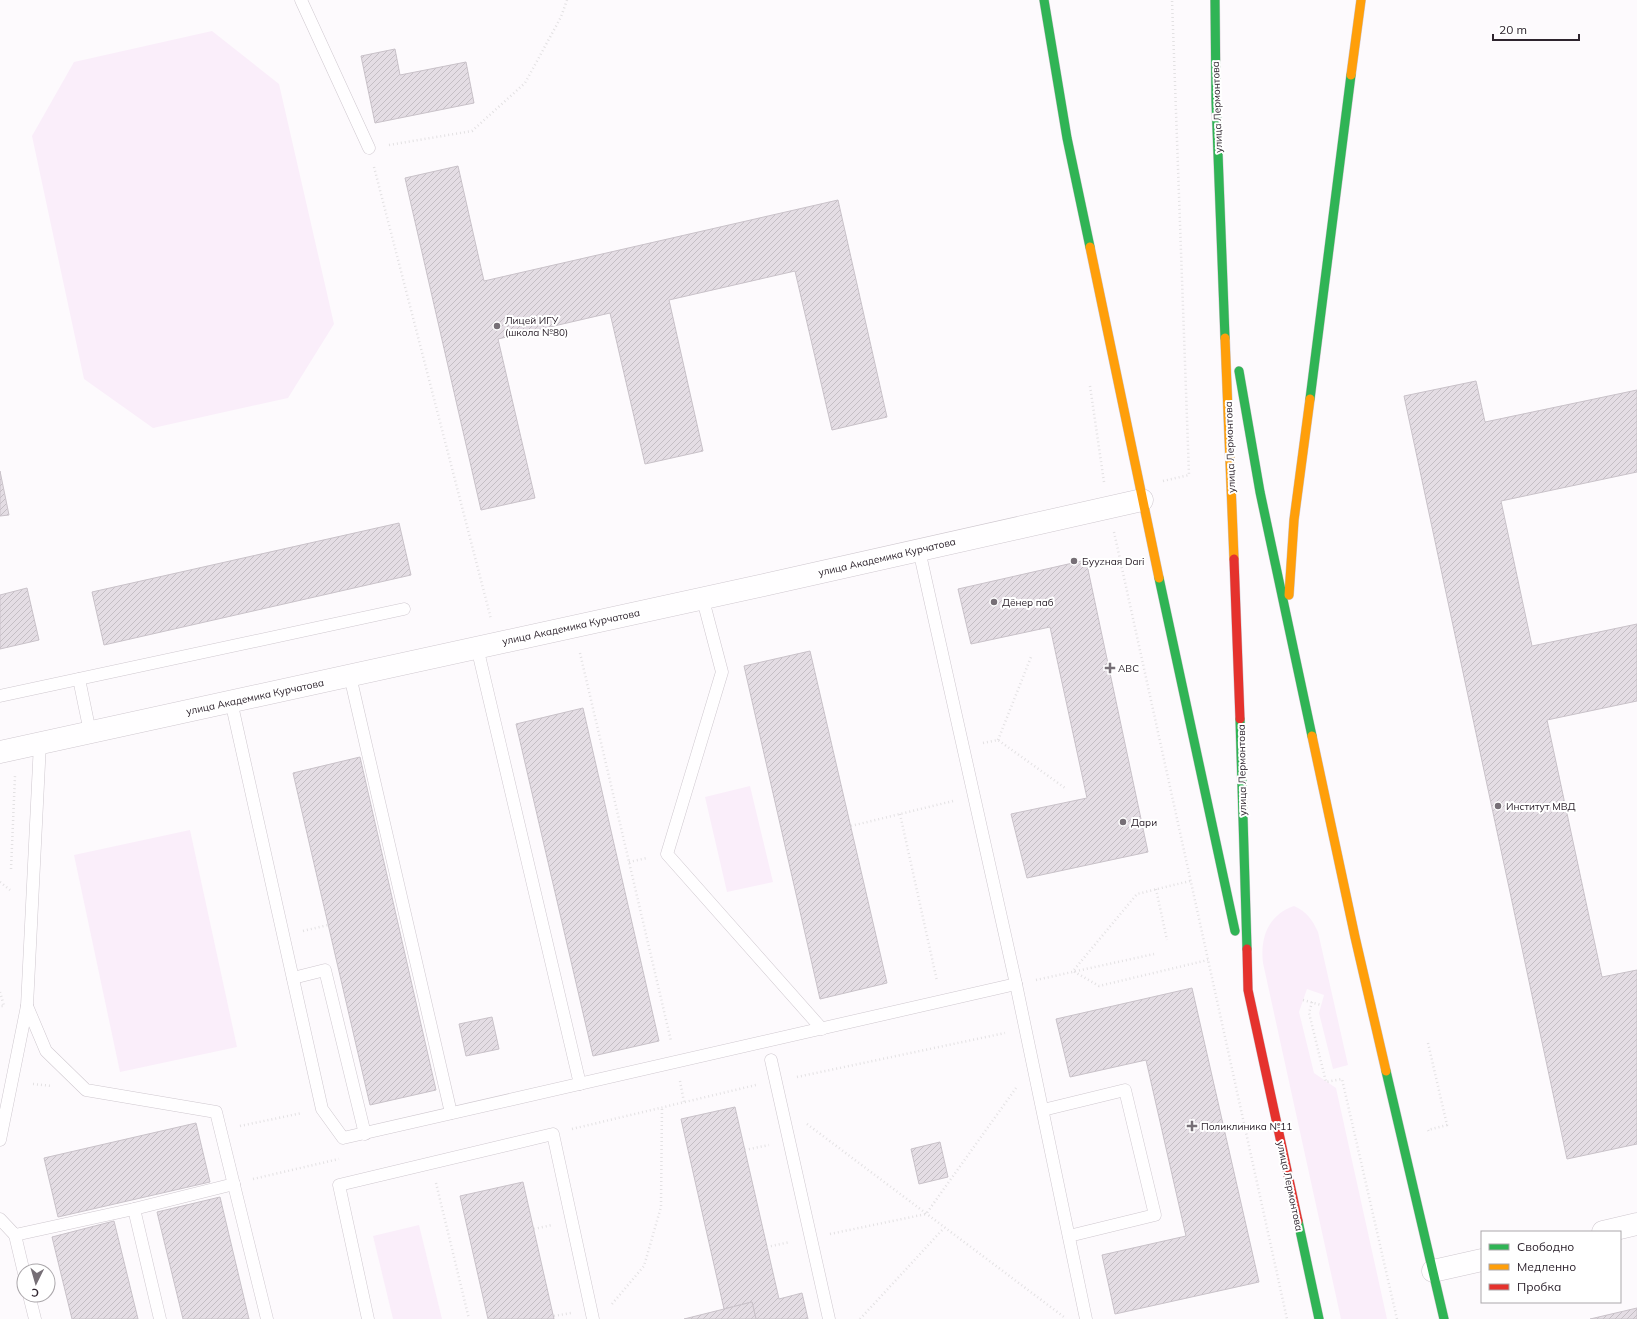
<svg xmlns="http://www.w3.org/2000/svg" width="1637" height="1319" viewBox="0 0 1637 1319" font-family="Mulish,sans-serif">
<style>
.grass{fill:#faeefa}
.building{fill:url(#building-hatch);stroke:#c9c2c9}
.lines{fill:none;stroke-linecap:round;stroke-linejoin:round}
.lane-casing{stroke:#cfc8cf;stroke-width:13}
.street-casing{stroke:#cfc8cf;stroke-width:23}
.fast-casing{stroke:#cfc8cf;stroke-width:10}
.slow-casing{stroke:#cfc8cf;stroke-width:10}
.jam-casing{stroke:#cfc8cf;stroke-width:10}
.path{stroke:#e3e1e3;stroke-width:2.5;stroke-dasharray:1 3;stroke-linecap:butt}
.lane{stroke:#fffeff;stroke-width:12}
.street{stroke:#fffeff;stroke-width:22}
.fast{stroke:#30b455;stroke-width:9}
.slow{stroke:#ff9f0a;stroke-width:9}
.jam{stroke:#e5322d;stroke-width:9}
.poi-dot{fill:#766f76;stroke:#fff;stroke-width:1.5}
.labels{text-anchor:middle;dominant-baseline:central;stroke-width:4;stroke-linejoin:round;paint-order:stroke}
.street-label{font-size:10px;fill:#2e242e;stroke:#fff}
.poi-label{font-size:10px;fill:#2e242e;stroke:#fff;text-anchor:start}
</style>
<defs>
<pattern id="building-hatch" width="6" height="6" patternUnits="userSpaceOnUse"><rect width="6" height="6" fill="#e4dde4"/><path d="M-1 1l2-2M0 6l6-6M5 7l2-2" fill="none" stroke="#c4bec4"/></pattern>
</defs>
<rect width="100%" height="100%" fill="#fdfafd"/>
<g class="grass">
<path d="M 212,31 L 279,84 L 334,324 L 288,398 L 153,428 L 84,379 L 32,136 L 74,62 Z"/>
<path d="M 750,786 L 773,882 L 727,892 L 705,797 Z"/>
<path d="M 190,830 L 237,1047 L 120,1072 L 74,855 Z"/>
<path d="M 1294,906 C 1307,912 1312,919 1318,932 L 1348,1065 L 1333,1069 L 1319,1013 L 1324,995 L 1307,989 L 1299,1012 L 1314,1073 L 1336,1088 L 1387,1319 L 1341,1319 L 1263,963 C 1260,938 1268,915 1294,906 Z"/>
<path d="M 419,1225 L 442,1319 L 393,1319 L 373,1236 Z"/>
</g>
<g class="building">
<path d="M 395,49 L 400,75 L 466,62 L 474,103 L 375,123 L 361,56 Z"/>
<path d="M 458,166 L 484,281 L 838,200 L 887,417 L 832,430 L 795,271 L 669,300 L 703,451 L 645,464 L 610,313 L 498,339 L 535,498 L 481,510 L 405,178 Z"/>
<path d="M 1476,381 L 1485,422 L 1637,390 L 1637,472 L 1501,501 L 1532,646 L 1637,624 L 1637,701 L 1547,720 L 1602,977 L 1637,970 L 1637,1144 L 1567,1159 L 1404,396 Z"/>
<path d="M 0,471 L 9,515 L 0,516 Z"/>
<path d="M 399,523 L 411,575 L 104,645 L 92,592 Z"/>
<path d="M 1086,560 L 1148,852 L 1027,878 L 1011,814 L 1087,798 L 1050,627 L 971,644 L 958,589 Z"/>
<path d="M 27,588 L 39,640 L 0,649 L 0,595 Z"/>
<path d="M 810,651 L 887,983 L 820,999 L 744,666 Z"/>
<path d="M 583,708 L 659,1041 L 593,1056 L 516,724 Z"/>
<path d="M 360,757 L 436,1090 L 370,1105 L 293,773 Z"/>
<path d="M 1192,988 L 1259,1282 L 1115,1314 L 1102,1255 L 1186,1236 L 1146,1060 L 1070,1077 L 1056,1019 Z"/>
<path d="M 492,1017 L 499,1049 L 466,1056 L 459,1024 Z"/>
<path d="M 735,1107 L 779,1299 L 802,1293 L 808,1319 L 756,1319 L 752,1302 L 724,1309 L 681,1119 Z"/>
<path d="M 196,1123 L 210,1182 L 58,1217 L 44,1158 Z"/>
<path d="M 940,1142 L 948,1177 L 919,1184 L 911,1149 Z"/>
<path d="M 523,1182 L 554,1319 L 488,1319 L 460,1196 Z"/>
<path d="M 220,1197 L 249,1319 L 183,1319 L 157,1212 Z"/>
<path d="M 114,1221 L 138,1319 L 72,1319 L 52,1237 Z"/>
<path d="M 752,1302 L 756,1319 L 684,1319 Z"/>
<path d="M 1637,1308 L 1637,1319 L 1590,1319 Z"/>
</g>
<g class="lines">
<defs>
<g id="lane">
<path d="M 301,0 L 369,148"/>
<path d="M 919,550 L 1016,984 L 1086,1319"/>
<path d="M 703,600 L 722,672 L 667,854 L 822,1029"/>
<path d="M 477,647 L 580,1084"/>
<path d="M 350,676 L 451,1113"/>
<path d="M 79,679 L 90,732"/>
<path d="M 0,696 L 404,609"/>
<path d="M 231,701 L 322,1109 L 343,1138 L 1016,984"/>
<path d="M 293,978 L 325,970 L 365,1134"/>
<path d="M 27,1006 L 46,1051 L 86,1090 L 216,1112 L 267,1319"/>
<path d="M 771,1060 L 829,1319"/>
<path d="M 1043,1110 L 1125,1090 L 1155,1215 L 1069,1236"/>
<path d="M 0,1140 L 27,1006 L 40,743"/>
<path d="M 134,1209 L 160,1319"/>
<path d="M 0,1219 L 15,1235 L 134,1209 L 234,1184"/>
<path d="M 15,1235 L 24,1273"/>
<path d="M 29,1295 L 35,1319"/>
<path d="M 368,1319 L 339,1185 L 553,1134 L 593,1319"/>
</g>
<g id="street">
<path d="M 0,752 C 381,669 762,587 1142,500"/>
<path d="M 1603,1232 L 1637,1224"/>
<path d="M 1433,1271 L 1482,1260"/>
</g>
<g id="fast">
<path d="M 1044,0 L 1067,138 L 1090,247"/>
<path d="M 1215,0 L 1216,101 L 1225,338"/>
<path d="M 1239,371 L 1260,492 L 1312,736"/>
<path d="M 1310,399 L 1351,75"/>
<path d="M 1159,578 L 1235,931"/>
<path d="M 1240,719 L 1247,949"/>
<path d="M 1386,1071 L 1444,1319"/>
<path d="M 1298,1221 L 1319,1319"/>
</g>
<g id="slow">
<path d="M 1351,75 L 1361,0"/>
<path d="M 1090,247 L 1159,578"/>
<path d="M 1225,338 L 1234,559"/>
<path d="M 1289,595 L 1294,520 L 1310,399"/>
<path d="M 1312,736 L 1355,937 L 1386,1071"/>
</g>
<g id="jam">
<path d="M 1234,559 L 1240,719"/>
<path d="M 1247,949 L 1248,990 L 1298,1221"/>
</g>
</defs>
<use href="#lane" class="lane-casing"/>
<use href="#street" class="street-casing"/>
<use href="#fast" class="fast-casing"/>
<use href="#slow" class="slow-casing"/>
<use href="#jam" class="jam-casing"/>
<g class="path">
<path d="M 389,145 L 472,131 L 525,83 L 561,17 L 567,0"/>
<path d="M 374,167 L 491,619"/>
<path d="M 1090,386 L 1104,482"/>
<path d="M 1163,481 L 1189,475 L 1172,0"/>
<path d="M 1114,532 L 1287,1319"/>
<path d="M 580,653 L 671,1041"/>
<path d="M 998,740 L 1031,657"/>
<path d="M 983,743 L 998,740 L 1065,788"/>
<path d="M 900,814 L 937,981"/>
<path d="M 851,826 L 953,801"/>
<path d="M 629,862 L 647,858"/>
<path d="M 11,869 L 15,776"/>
<path d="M 1190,881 L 1137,894 L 1073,971 L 1099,986 L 1208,960"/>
<path d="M 0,882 L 10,890"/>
<path d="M 1156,889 L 1167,940"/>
<path d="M 303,931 L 328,925"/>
<path d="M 1036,980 L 1154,954"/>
<path d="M 0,992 L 4,1006 L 0,1006"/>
<path d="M 1303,1000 L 1321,1005"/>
<path d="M 1312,1002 L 1309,1013 L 1326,1082 L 1342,1079 L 1397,1319"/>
<path d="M 1428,1043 L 1447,1125 L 1428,1130 L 1429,1132"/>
<path d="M 797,1077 L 1005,1033"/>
<path d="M 680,1081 L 684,1102"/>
<path d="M 33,1084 L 52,1086"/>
<path d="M 807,1124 L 1064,1317"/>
<path d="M 240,1126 L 302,1113"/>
<path d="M 572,1129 L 756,1085"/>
<path d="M 745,1150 L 769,1145"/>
<path d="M 253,1179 L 339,1159"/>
<path d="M 436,1183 L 469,1319"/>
<path d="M 534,1229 L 552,1225"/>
<path d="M 830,1234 L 926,1214 L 1016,1088"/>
<path d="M 767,1247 L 790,1242"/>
<path d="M 612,1304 L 644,1266 L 661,1207 L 662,1106"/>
<path d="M 554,1316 L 571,1313"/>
<path d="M 860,1319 L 944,1228"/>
</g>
<use href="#lane" class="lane"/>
<use href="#street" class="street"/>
<use href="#fast" class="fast"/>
<use href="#slow" class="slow"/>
<use href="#jam" class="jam"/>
</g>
<g class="poi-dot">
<circle cx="497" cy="326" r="4"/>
<circle cx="1074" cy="561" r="4"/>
<circle cx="994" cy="602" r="4"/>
<path d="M1108 662h4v4h4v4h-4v4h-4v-4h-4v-4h4z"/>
<circle cx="1498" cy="806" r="4"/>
<circle cx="1123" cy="822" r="4"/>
<path d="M1190 1120h4v4h4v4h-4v4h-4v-4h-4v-4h4z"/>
</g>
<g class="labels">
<g class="street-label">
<text transform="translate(1217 107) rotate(-92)">улица Лермонтова</text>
<text transform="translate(1230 447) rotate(-92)">улица Лермонтова</text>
<text transform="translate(887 557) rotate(-13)">улица Академика Курчатова</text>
<text transform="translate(571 627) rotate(-12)">улица Академика Курчатова</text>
<text transform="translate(255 697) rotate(-12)">улица Академика Курчатова</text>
<text transform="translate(1242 770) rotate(-91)">улица Лермонтова</text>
<text transform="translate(1290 1186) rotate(78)">улица Лермонтова</text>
</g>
<g class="poi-label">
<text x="505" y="320">Лицей ИГУ<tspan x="505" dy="12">(школа №80)</tspan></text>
<text x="1082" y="561">Бууzная Dari</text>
<text x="1002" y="602">Дёнер паб</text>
<text x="1118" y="668">ABC</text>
<text x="1506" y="806">Институт МВД</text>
<text x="1131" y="822">Дари</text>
<text x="1201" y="1126">Поликлиника №11</text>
</g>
</g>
<rect x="1481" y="1231" width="140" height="72" fill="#ffffff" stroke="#aba7ab"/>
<rect x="1489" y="1244" width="20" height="6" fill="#30b455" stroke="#aba7ab"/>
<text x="1517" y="1251" font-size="12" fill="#2e242e">Свободно</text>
<rect x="1489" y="1264" width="20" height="6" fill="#ff9f0a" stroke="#aba7ab"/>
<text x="1517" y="1271" font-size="12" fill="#2e242e">Медленно</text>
<rect x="1489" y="1284" width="20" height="6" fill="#e5322d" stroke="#aba7ab"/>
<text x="1517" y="1291" font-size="12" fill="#2e242e">Пробка</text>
<g transform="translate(36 1283) rotate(185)"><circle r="19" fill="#ffffff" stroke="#aba7ab"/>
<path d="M0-3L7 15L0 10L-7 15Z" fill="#766f76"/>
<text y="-6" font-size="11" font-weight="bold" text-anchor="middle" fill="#2e242e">С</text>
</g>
<path d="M1493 34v6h86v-6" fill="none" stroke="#2e242e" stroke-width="2"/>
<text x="1499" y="34" font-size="12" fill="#2e242e" stroke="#ffffff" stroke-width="3" paint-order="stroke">20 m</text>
</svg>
